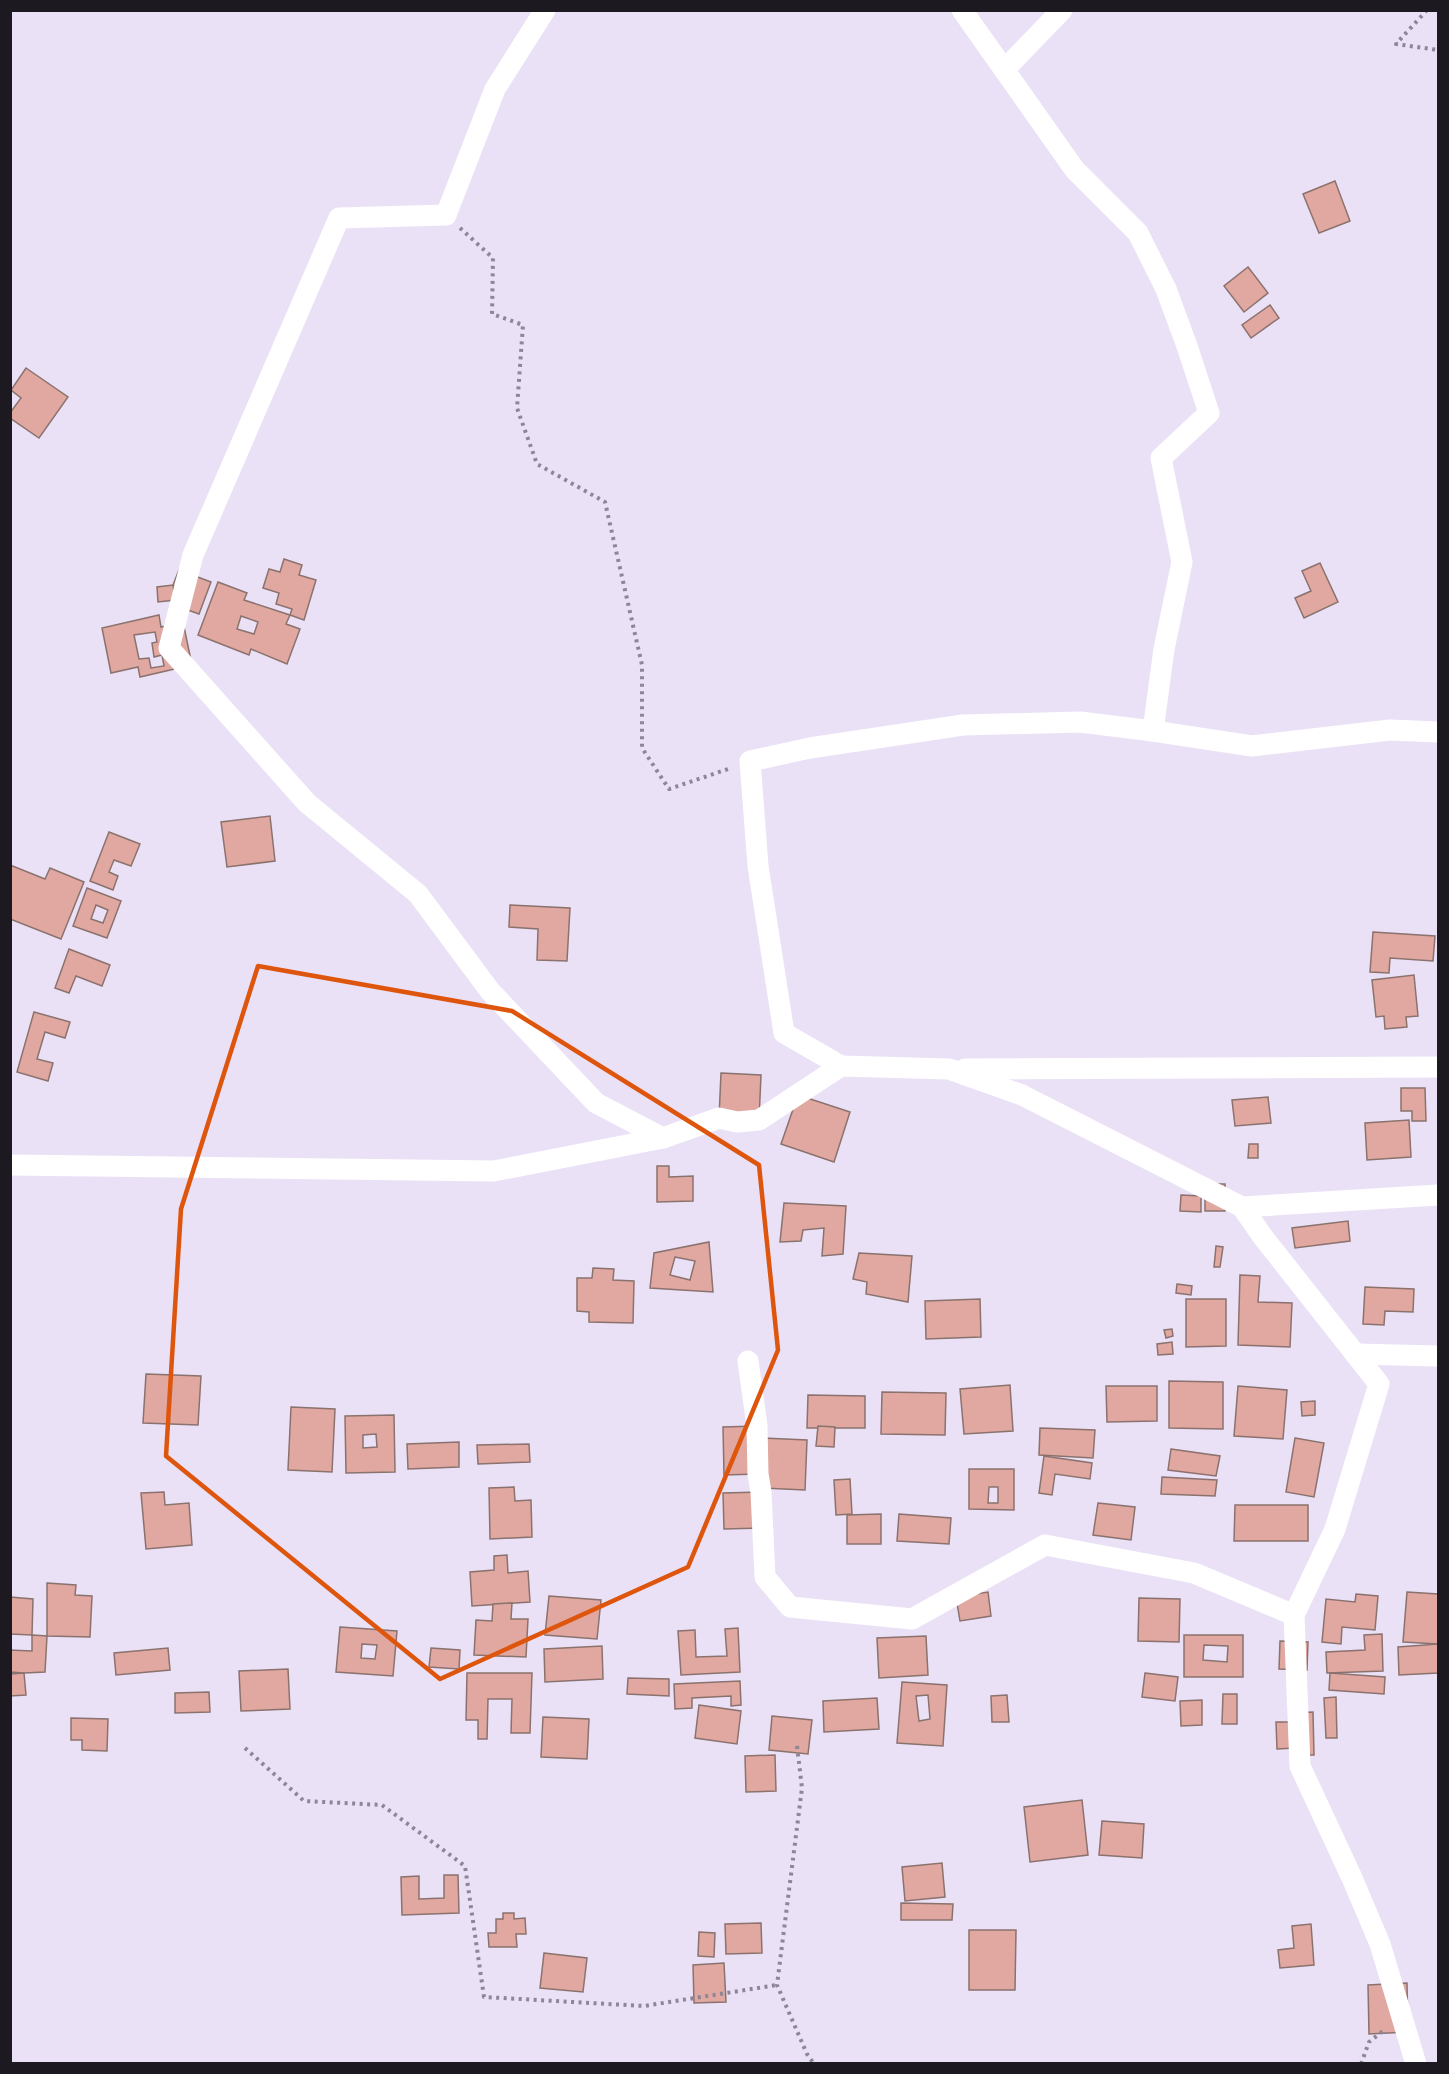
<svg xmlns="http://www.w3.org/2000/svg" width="1449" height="2074" viewBox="0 0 1449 2074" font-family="Barlow,sans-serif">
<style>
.building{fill:#e0a8a0;stroke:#8b726e;stroke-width:1.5;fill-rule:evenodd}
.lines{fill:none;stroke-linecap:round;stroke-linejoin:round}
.path{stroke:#8d8696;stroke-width:4;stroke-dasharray:3 4.5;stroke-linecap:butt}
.minor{stroke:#fff;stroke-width:21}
.marked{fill:none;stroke:#de560d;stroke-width:4.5;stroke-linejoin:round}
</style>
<rect width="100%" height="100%" fill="#eae1f7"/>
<g class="building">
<path d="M 1335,181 L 1350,221 L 1319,233 L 1303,194 Z"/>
<path d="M 1248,267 L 1268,293 L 1244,312 L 1224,286 Z"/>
<path d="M 1270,305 L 1279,318 L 1251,338 L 1242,325 Z"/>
<path d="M 26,368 L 68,397 L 39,438 L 10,418 L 10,413 L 21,398 L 11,390 Z"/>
<path d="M 284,559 L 302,565 L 299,575 L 316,580 L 304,620 L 290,615 L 292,609 L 276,604 L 279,593 L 263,588 L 269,569 L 280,572 Z"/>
<path d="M 1320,563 L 1338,602 L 1304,618 L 1295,598 L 1311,591 L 1302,571 Z"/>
<path d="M 179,570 L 211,582 L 199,614 L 185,609 L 191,592 L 173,585 Z"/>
<path d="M 218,582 L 247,593 L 244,600 L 290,615 L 286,624 L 300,629 L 287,664 L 251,649 L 249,655 L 198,635 ZM 241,616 L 258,622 L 254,634 L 237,629 Z"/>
<path d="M 173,585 L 175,600 L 158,602 L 157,587 Z"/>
<path d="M 159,615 L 161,627 L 183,622 L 192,665 L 140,677 L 138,667 L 111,673 L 102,628 ZM 155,632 L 157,642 L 152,643 L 154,657 L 162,655 L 164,666 L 151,668 L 149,658 L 139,659 L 134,635 Z"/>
<path d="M 270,816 L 275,861 L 227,867 L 221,822 Z"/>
<path d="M 109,832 L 140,844 L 131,866 L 114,860 L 109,872 L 118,876 L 113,890 L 90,881 Z"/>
<path d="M 10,865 L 45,879 L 50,868 L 84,882 L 61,939 L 10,919 Z"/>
<path d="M 87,888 L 121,901 L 107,938 L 73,926 ZM 96,905 L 108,910 L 103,923 L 91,919 Z"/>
<path d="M 510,905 L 570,908 L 567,961 L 537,960 L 538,929 L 509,927 Z"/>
<path d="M 1373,932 L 1435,936 L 1433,961 L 1390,958 L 1389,973 L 1370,972 Z"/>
<path d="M 69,949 L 110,965 L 102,986 L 76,976 L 69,993 L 55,988 Z"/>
<path d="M 1414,975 L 1418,1016 L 1406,1017 L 1407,1027 L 1385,1029 L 1384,1016 L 1376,1017 L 1372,980 Z"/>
<path d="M 34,1012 L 70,1022 L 65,1038 L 45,1032 L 37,1059 L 53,1063 L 48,1081 L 17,1072 Z"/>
<path d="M 721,1073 L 761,1075 L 759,1120 L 719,1118 Z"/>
<path d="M 1401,1088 L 1425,1088 L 1426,1121 L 1412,1121 L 1412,1111 L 1401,1111 Z"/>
<path d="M 798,1095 L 850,1112 L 834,1162 L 781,1144 Z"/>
<path d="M 1268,1097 L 1271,1123 L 1235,1126 L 1232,1100 Z"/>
<path d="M 1409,1120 L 1411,1157 L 1367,1160 L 1365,1123 Z"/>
<path d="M 1249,1144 L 1258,1144 L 1258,1158 L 1248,1158 Z"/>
<path d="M 657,1166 L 669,1166 L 669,1177 L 693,1176 L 693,1201 L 657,1202 Z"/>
<rect x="1205" y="1184" width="20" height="27"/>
<path d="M 1181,1195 L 1201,1196 L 1201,1212 L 1180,1211 Z"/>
<path d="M 784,1203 L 846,1206 L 843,1254 L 822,1256 L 824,1228 L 803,1230 L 801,1241 L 780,1242 Z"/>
<path d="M 1348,1221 L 1350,1241 L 1295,1248 L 1292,1228 Z"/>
<path d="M 709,1242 L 713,1292 L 650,1288 L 654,1253 ZM 675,1257 L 695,1261 L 690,1280 L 670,1275 Z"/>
<path d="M 1216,1246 L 1223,1247 L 1220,1267 L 1214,1267 Z"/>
<path d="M 859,1253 L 912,1256 L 908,1302 L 866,1294 L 867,1282 L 853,1279 Z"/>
<path d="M 593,1268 L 614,1269 L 613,1280 L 634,1281 L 633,1323 L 589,1322 L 589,1312 L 577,1311 L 577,1278 L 592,1278 Z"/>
<path d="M 1240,1275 L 1260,1276 L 1258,1302 L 1292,1303 L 1290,1347 L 1238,1345 Z"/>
<path d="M 1177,1284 L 1192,1286 L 1191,1295 L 1176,1293 Z"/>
<path d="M 1365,1287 L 1414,1289 L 1413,1312 L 1385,1311 L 1384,1325 L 1363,1324 Z"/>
<path d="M 980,1299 L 981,1337 L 926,1339 L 925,1301 Z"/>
<path d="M 1186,1299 L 1226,1299 L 1226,1346 L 1186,1347 Z"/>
<path d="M 1172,1329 L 1173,1336 L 1166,1338 L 1164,1330 Z"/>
<path d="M 1172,1342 L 1173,1354 L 1158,1355 L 1157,1344 Z"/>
<path d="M 146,1374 L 201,1376 L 198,1425 L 143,1423 Z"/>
<path d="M 1169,1381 L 1223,1382 L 1223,1429 L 1169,1428 Z"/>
<path d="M 1010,1385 L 1013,1431 L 964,1434 L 960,1389 Z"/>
<path d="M 1106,1386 L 1157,1386 L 1157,1421 L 1107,1422 Z"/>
<path d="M 1238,1386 L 1287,1390 L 1283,1439 L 1234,1436 Z"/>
<path d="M 882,1392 L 946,1393 L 945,1435 L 881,1434 Z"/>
<path d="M 808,1395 L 865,1396 L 865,1428 L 807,1428 Z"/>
<path d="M 1315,1401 L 1315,1415 L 1302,1416 L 1301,1402 Z"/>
<path d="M 291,1407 L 335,1409 L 332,1472 L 288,1470 Z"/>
<path d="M 394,1415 L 395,1472 L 346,1473 L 345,1416 ZM 376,1434 L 377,1447 L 363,1448 L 363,1435 Z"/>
<path d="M 757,1426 L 758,1474 L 724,1475 L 723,1427 Z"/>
<path d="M 818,1426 L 835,1427 L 834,1447 L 816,1446 Z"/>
<path d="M 1040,1428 L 1095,1430 L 1093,1458 L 1039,1455 Z"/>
<path d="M 763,1438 L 807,1440 L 805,1490 L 760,1488 Z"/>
<path d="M 1295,1438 L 1324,1443 L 1314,1497 L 1286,1492 Z"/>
<path d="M 459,1442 L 459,1467 L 408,1469 L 407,1444 Z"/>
<path d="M 529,1444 L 530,1462 L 478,1464 L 477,1445 Z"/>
<path d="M 1171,1449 L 1220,1456 L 1216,1476 L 1168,1470 Z"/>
<path d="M 1044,1456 L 1092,1463 L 1090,1479 L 1055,1474 L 1052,1495 L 1039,1493 Z"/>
<path d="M 969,1469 L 1014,1469 L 1014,1510 L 969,1509 ZM 989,1487 L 998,1487 L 998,1503 L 988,1503 Z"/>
<path d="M 1162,1477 L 1217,1480 L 1215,1496 L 1161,1494 Z"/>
<path d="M 850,1479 L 852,1514 L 836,1515 L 834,1480 Z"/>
<path d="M 514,1487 L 515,1501 L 531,1500 L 532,1537 L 490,1539 L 489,1488 Z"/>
<path d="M 164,1492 L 165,1505 L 189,1503 L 192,1545 L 146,1549 L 141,1493 Z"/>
<path d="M 761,1492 L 762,1528 L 724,1529 L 723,1493 Z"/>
<path d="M 1098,1503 L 1135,1507 L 1131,1540 L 1093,1535 Z"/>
<path d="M 1235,1505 L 1308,1505 L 1308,1541 L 1234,1541 Z"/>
<path d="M 881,1514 L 881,1544 L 847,1544 L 847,1515 Z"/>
<path d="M 899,1514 L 951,1518 L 949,1544 L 897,1541 Z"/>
<path d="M 507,1555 L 508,1573 L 528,1571 L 530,1602 L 472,1606 L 470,1572 L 494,1570 L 494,1556 Z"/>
<path d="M 47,1583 L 76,1585 L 75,1595 L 92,1596 L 90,1637 L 47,1636 Z"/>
<path d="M 988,1592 L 991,1616 L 960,1621 L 956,1597 Z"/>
<path d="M 1407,1592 L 1438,1594 L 1438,1644 L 1403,1642 Z"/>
<path d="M 1356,1594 L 1378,1596 L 1375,1630 L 1342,1627 L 1341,1644 L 1322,1642 L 1326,1599 L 1355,1602 Z"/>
<path d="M 549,1596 L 601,1600 L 597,1639 L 545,1635 Z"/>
<path d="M 10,1597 L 33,1599 L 32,1635 L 10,1634 Z"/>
<path d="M 1139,1598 L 1180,1599 L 1179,1642 L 1138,1641 Z"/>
<path d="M 512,1603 L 511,1619 L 528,1619 L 526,1657 L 474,1655 L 476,1620 L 492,1621 L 493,1604 Z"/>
<path d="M 340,1627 L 397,1631 L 393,1676 L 336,1672 ZM 362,1644 L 377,1645 L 375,1659 L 361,1658 Z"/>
<path d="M 738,1628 L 740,1672 L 681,1675 L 678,1631 L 695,1630 L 696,1657 L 727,1656 L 725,1629 Z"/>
<path d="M 1382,1634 L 1383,1671 L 1327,1673 L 1326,1652 L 1365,1650 L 1364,1635 Z"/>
<path d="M 32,1635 L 47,1636 L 45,1672 L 24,1673 L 10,1672 L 10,1650 L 32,1651 Z"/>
<path d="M 1184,1635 L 1243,1635 L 1243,1677 L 1184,1677 ZM 1204,1645 L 1228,1646 L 1227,1662 L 1203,1660 Z"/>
<path d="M 926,1636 L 928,1675 L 879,1678 L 877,1638 Z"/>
<path d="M 1280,1641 L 1308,1642 L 1307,1670 L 1279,1669 Z"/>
<path d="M 1438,1644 L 1438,1673 L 1399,1675 L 1398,1647 Z"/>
<path d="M 602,1646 L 603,1679 L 545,1682 L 544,1649 Z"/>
<path d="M 168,1648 L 170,1670 L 116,1675 L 114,1653 Z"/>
<path d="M 431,1648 L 460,1650 L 459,1669 L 429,1667 Z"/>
<path d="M 288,1669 L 290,1709 L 241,1711 L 239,1671 Z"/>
<path d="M 24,1673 L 26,1695 L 10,1696 L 10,1674 Z"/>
<path d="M 467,1673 L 532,1673 L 530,1733 L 511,1733 L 512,1699 L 488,1699 L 487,1739 L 478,1739 L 478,1720 L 466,1720 Z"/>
<path d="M 1145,1673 L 1178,1677 L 1175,1701 L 1142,1697 Z"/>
<path d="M 1330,1673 L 1385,1677 L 1384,1694 L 1329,1690 Z"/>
<path d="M 628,1678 L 669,1679 L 669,1696 L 627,1694 Z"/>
<path d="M 740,1681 L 741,1705 L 731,1706 L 731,1696 L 692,1698 L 692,1708 L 675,1709 L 674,1684 Z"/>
<path d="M 902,1682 L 947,1685 L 943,1746 L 897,1743 ZM 928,1695 L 930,1719 L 919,1721 L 916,1696 Z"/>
<path d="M 209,1692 L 210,1712 L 175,1713 L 175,1693 Z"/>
<path d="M 1223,1694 L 1237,1694 L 1237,1724 L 1222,1724 Z"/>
<path d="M 1007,1695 L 1009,1722 L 992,1722 L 991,1696 Z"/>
<path d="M 1336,1697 L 1337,1738 L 1326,1738 L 1324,1698 Z"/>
<path d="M 877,1698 L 879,1729 L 824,1732 L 823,1701 Z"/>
<path d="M 1202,1700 L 1202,1725 L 1181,1726 L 1180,1701 Z"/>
<path d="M 699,1705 L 741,1711 L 737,1744 L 695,1738 Z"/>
<path d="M 1313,1712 L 1314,1755 L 1297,1755 L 1296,1748 L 1277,1749 L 1276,1722 L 1291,1722 L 1291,1713 Z"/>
<path d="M 772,1716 L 812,1720 L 808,1754 L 769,1750 Z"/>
<path d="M 543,1717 L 589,1719 L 587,1759 L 541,1757 Z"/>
<path d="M 71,1718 L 108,1719 L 107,1751 L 82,1750 L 82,1740 L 71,1740 Z"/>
<path d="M 775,1755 L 776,1791 L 746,1792 L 745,1756 Z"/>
<path d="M 1082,1800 L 1088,1855 L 1030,1862 L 1024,1807 Z"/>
<path d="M 1102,1821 L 1144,1824 L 1142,1858 L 1099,1855 Z"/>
<path d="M 942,1863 L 945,1897 L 905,1901 L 902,1867 Z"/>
<path d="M 444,1875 L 458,1875 L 459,1913 L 402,1915 L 401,1877 L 419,1876 L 419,1899 L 444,1898 Z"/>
<path d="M 901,1903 L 953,1904 L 952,1920 L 901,1920 Z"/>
<path d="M 503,1913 L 514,1913 L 514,1919 L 525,1918 L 526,1934 L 516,1934 L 517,1947 L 489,1947 L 488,1933 L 496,1933 L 496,1919 L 503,1919 Z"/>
<path d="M 761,1923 L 762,1953 L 726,1954 L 725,1924 Z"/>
<path d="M 1311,1924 L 1314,1965 L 1280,1968 L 1278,1950 L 1294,1948 L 1292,1926 Z"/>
<path d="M 969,1930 L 1016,1930 L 1015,1990 L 969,1990 Z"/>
<path d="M 699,1932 L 715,1933 L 714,1957 L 698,1956 Z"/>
<path d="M 544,1953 L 587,1958 L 583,1992 L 540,1988 Z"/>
<path d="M 724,1963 L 726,2002 L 694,2003 L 693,1965 Z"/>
<path d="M 1407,1983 L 1408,2032 L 1369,2034 L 1368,1985 Z"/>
</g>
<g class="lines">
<g class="path">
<path d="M 1427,10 L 1396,44 L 1438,50"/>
<path d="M 460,228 L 493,258 L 492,314 L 523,325 L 517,408 L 537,464 L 605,502 L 642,665 L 642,748 L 669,789 L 731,768"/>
<path d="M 797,1746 L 802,1788 L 777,1985 L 807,2054 L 814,2064"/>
<path d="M 245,1748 L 304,1801 L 382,1805 L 465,1866 L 484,1997 L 644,2006 L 777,1985"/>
<path d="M 1361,2064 L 1369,2042 L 1383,2031"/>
</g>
<g class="minor">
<path d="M 545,10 L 495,89 L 446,215 L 339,218 L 193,555 L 169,648 L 307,803 L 418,894 L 490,991 L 596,1103 L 663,1138 L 719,1118 L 737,1122 L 759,1120 L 841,1066 L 949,1069 L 1022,1095 L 1242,1207 L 1438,1195"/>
<path d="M 1005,69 L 1062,10"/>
<path d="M 1153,731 L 1252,746 L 1390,730 L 1438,732"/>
<path d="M 841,1066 L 784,1033 L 758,866 L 750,761 L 810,748 L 963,725 L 1080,722 L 1153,731 L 1164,649 L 1182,562 L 1161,458 L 1209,413 L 1187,346 L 1166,289 L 1138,233 L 1075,170 L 962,10"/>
<path d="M 965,1069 L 1438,1067"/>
<path d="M 10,1165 L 494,1171 L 663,1138"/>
<path d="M 1242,1207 L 1263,1237 L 1379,1384 L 1335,1529 L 1294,1615 L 1300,1766 L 1352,1878 L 1380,1944 L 1416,2064"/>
<path d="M 1355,1354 L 1438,1356"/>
<path d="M 748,1361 L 757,1426 L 758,1474 L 761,1492 L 765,1577 L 790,1607 L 912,1619 L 1045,1545 L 1194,1573 L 1294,1615"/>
</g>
</g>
<path class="marked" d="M 258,966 L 512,1011 L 759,1165 L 778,1350 L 688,1567 L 440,1679 L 166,1456 L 181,1209 Z"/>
<rect width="1449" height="2074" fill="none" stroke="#1d1921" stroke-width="24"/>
</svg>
